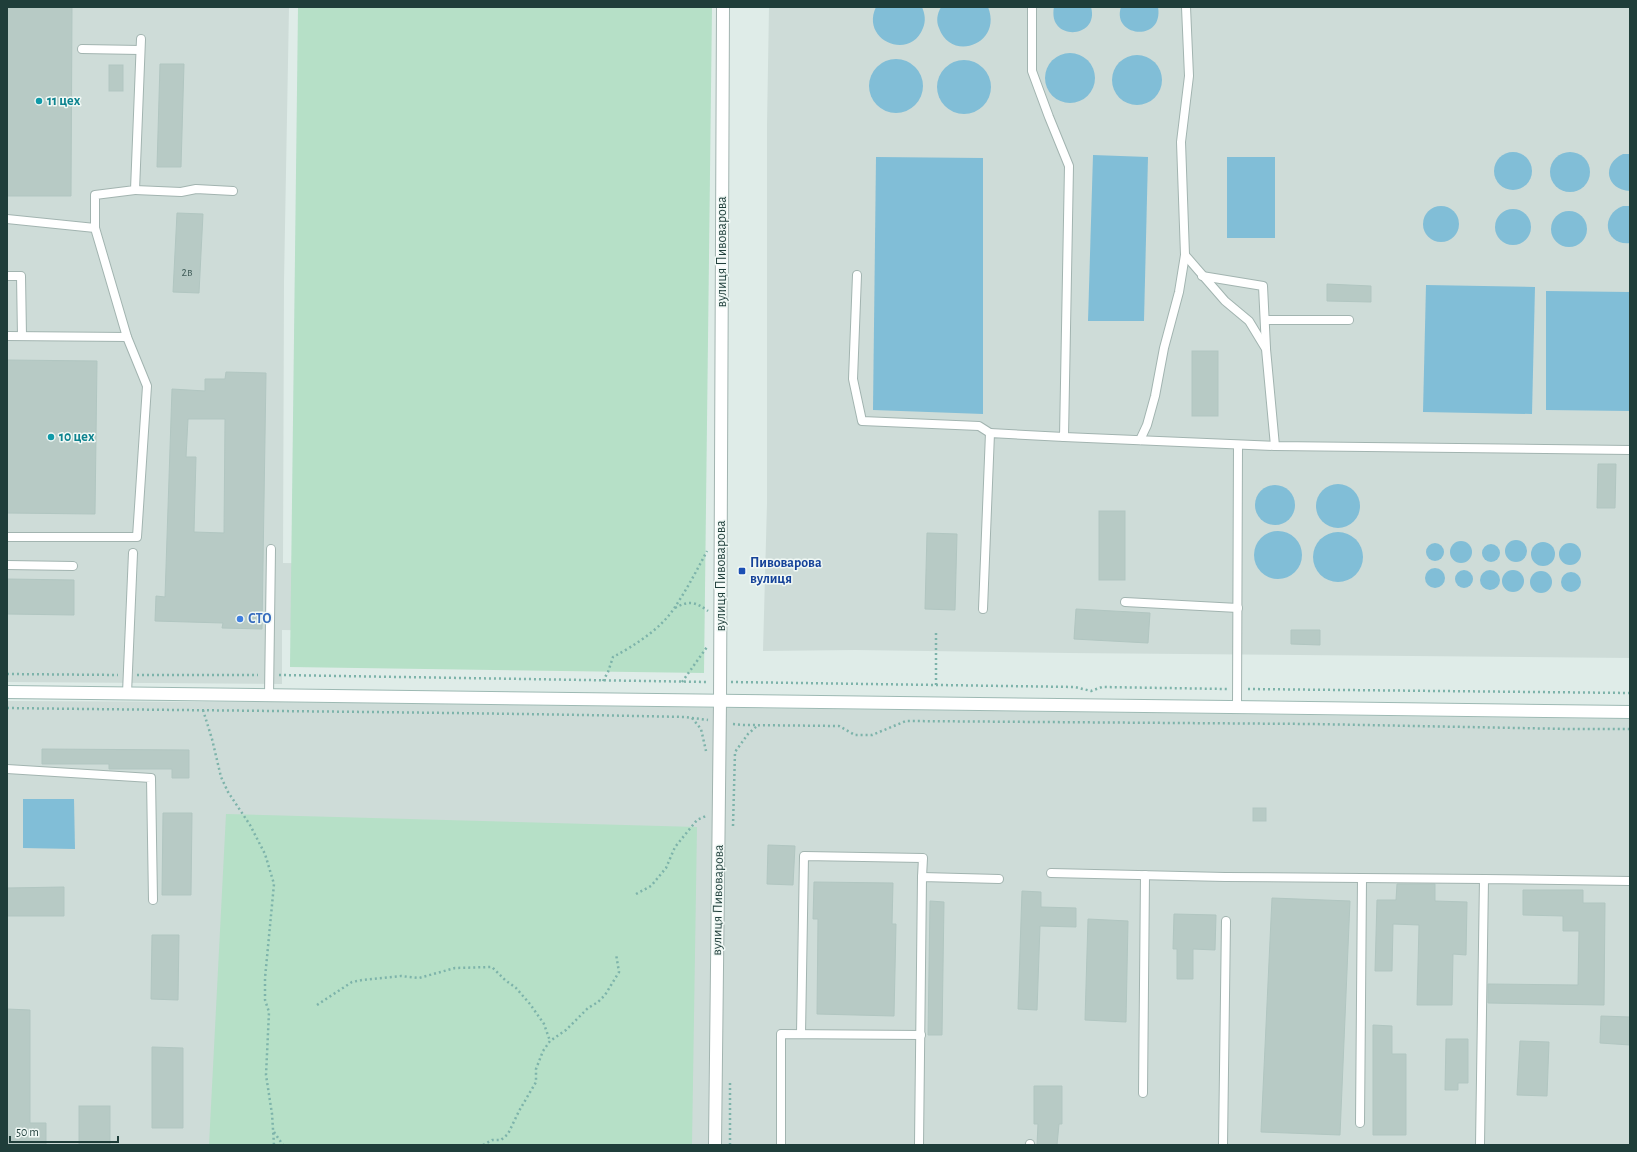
<svg xmlns="http://www.w3.org/2000/svg" width="1637" height="1152" viewBox="0 0 1637 1152" font-family="'Alegreya Sans',sans-serif">
<style>
.built{fill:#cedcd8}
.green{fill:#b6e0c7}
.water{fill:#81bed7}
.building{fill:#b7cac5;stroke:#b1c6c1;fill-rule:evenodd}
.lines{fill:none;stroke-linecap:round;stroke-linejoin:round}
.service-casing{stroke:#a2b4b0;stroke-width:10}
.minor-casing{stroke:#a2b4b0;stroke-width:14}
.tertiary-casing{stroke:#a2b4b0;stroke-width:14}
.secondary-casing{stroke:#9db9b3;stroke-width:14}
.path{stroke:#7db3aa;stroke-width:2.5;stroke-dasharray:2 3;stroke-linecap:butt}
.service{stroke:#fff;stroke-width:8}
.minor{stroke:#fff;stroke-width:12}
.tertiary{stroke:#fff;stroke-width:12}
.secondary{stroke:#fff;stroke-width:12}
.culture-dot{fill:#0f9aa8;stroke:#f0f8f5;stroke-width:1.5}
.transit-dot{fill:#1a4fb4;stroke:#f0f8f5;stroke-width:1.5}
.shop-dot{fill:#3f7fe0;stroke:#f0f8f5;stroke-width:1.5}
.labels{text-anchor:middle;dominant-baseline:central;stroke-width:3;stroke-linejoin:round;paint-order:stroke}
.number-label{font-size:12px;fill:#45615d}
.culture-label{font-size:14px;font-weight:bold;fill:#0d838f;stroke:#f0f8f5;text-anchor:start}
.street-label{font-size:14px;fill:#1f3e3a;stroke:#f0f8f5}
.transit-label{font-size:14px;font-weight:bold;fill:#164399;stroke:#f0f8f5;text-anchor:start}
.shop-label{font-size:14px;font-weight:bold;fill:#366cbe;stroke:#f0f8f5;text-anchor:start}
</style>
<rect width="100%" height="100%" fill="#dfece8"/>
<g class="built">
<path d="M 7,7 L 289,7 L 284,282 L 283,563 L 350,564 L 350,631 L 282,630 L 282,684 L 7,682 Z"/>
<path d="M 769,7 L 1630,7 L 1630,658 L 1069,653 L 855,650 L 763,651 L 767,503 L 767,125 Z"/>
<path d="M 7,701 L 272,702 L 1630,719 L 1630,1145 L 7,1145 Z"/>
</g>
<g class="green">
<path d="M 298,7 L 712,7 L 704,673 L 290,667 Z"/>
<path d="M 226,814 L 697,827 L 692,1145 L 209,1145 Z"/>
</g>
<g class="water">
<path d="M 876,7 L 922,7 C 925,14 926,21 923,28 C 910,62 860,40 876,7 Z"/>
<path d="M 941,7 L 988,7 C 1003,44 951,63 939,28 C 936,21 937,14 941,7 Z"/>
<path d="M 1054,7 L 1091,7 C 1100,39 1047,42 1054,7 Z"/>
<path d="M 1121,7 L 1158,7 C 1164,43 1111,37 1121,7 Z"/>
<circle cx="1070" cy="78" r="25"/>
<circle cx="1137" cy="80" r="25"/>
<circle cx="896" cy="86" r="27"/>
<circle cx="964" cy="87" r="27"/>
<circle cx="1570" cy="172" r="20"/>
<circle cx="1513" cy="171" r="19"/>
<path d="M 1623,154 L 1630,154 L 1630,191 C 1606,190 1601,164 1623,154 Z"/>
<path d="M 1093,155 L 1148,157 L 1144,321 L 1088,321 Z"/>
<path d="M 876,157 L 983,158 L 983,414 L 873,410 Z"/>
<rect x="1227" y="157" width="48" height="81"/>
<circle cx="1441" cy="224" r="18"/>
<path d="M 1623,206 L 1630,206 L 1630,243 C 1605,246 1599,215 1623,206 Z"/>
<circle cx="1513" cy="227" r="18"/>
<circle cx="1569" cy="229" r="18"/>
<path d="M 1426,285 L 1535,287 L 1532,414 L 1423,412 Z"/>
<path d="M 1546,291 L 1630,292 L 1630,411 L 1546,410 Z"/>
<circle cx="1338" cy="506" r="22"/>
<circle cx="1275" cy="505" r="20"/>
<circle cx="1278" cy="555" r="24"/>
<circle cx="1338" cy="557" r="25"/>
<circle cx="1516" cy="551" r="11"/>
<circle cx="1461" cy="552" r="11"/>
<circle cx="1543" cy="554" r="12"/>
<circle cx="1435" cy="552" r="9"/>
<circle cx="1570" cy="554" r="11"/>
<circle cx="1491" cy="553" r="9"/>
<circle cx="1435" cy="578" r="10"/>
<circle cx="1464" cy="579" r="9"/>
<circle cx="1513" cy="581" r="11"/>
<circle cx="1490" cy="580" r="10"/>
<circle cx="1541" cy="582" r="11"/>
<circle cx="1571" cy="582" r="10"/>
<path d="M 23,799 L 74,799 L 75,849 L 23,848 Z"/>
</g>
<g class="building">
<path d="M 7,7 L 72,7 L 71,196 L 7,196 Z"/>
<path d="M 160,64 L 184,64 L 181,167 L 157,167 Z"/>
<rect x="109" y="65" width="14" height="26"/>
<path d="M 177,213 L 203,214 L 199,293 L 173,292 Z"/>
<path d="M 1327,284 L 1371,286 L 1371,302 L 1327,301 Z"/>
<rect x="1192" y="351" width="26" height="65"/>
<path d="M 7,360 L 97,361 L 95,514 L 7,513 Z"/>
<path d="M 226,372 L 266,373 L 262,629 L 222,628 L 223,623 L 155,621 L 156,596 L 165,597 L 172,389 L 205,391 L 205,379 L 225,379 ZM 188,419 L 225,419 L 224,533 L 194,532 L 196,457 L 186,457 Z"/>
<path d="M 1598,464 L 1616,464 L 1615,508 L 1597,508 Z"/>
<rect x="1099" y="511" width="26" height="69"/>
<path d="M 927,533 L 957,534 L 955,610 L 925,609 Z"/>
<path d="M 7,579 L 74,580 L 74,615 L 7,614 Z"/>
<path d="M 1076,609 L 1150,613 L 1148,643 L 1074,639 Z"/>
<path d="M 1291,630 L 1320,630 L 1320,645 L 1291,644 Z"/>
<path d="M 42,749 L 189,750 L 189,778 L 172,778 L 172,769 L 109,769 L 109,764 L 42,764 Z"/>
<rect x="1253" y="808" width="13" height="13"/>
<path d="M 163,813 L 192,813 L 191,895 L 162,895 Z"/>
<path d="M 768,845 L 795,846 L 793,885 L 767,884 Z"/>
<path d="M 814,882 L 893,883 L 892,924 L 896,924 L 894,1016 L 817,1014 L 818,919 L 813,919 Z"/>
<path d="M 1397,884 L 1435,884 L 1435,901 L 1467,902 L 1466,955 L 1453,954 L 1452,1005 L 1417,1005 L 1419,925 L 1393,924 L 1392,971 L 1375,971 L 1377,900 L 1396,900 Z"/>
<path d="M 64,887 L 64,916 L 7,916 L 7,888 Z"/>
<path d="M 1523,890 L 1583,890 L 1583,903 L 1605,903 L 1604,1005 L 1488,1003 L 1488,984 L 1578,985 L 1579,931 L 1563,931 L 1563,916 L 1523,915 Z"/>
<path d="M 1022,891 L 1041,892 L 1041,907 L 1076,908 L 1076,927 L 1040,926 L 1037,1010 L 1018,1009 Z"/>
<path d="M 1272,898 L 1350,901 L 1340,1135 L 1261,1132 Z"/>
<path d="M 930,901 L 944,902 L 942,1035 L 928,1035 Z"/>
<path d="M 1174,914 L 1216,915 L 1215,950 L 1193,949 L 1193,979 L 1177,979 L 1177,949 L 1173,949 Z"/>
<path d="M 1088,919 L 1128,921 L 1126,1022 L 1085,1020 Z"/>
<path d="M 152,935 L 179,935 L 178,1000 L 151,999 Z"/>
<path d="M 7,1009 L 30,1010 L 30,1123 L 46,1123 L 46,1145 L 7,1145 Z"/>
<path d="M 1601,1016 L 1630,1017 L 1630,1045 L 1600,1043 Z"/>
<path d="M 1373,1025 L 1392,1026 L 1392,1054 L 1406,1054 L 1406,1135 L 1373,1135 Z"/>
<path d="M 1446,1039 L 1468,1039 L 1468,1083 L 1458,1083 L 1458,1090 L 1445,1090 Z"/>
<path d="M 1520,1041 L 1549,1042 L 1547,1096 L 1517,1095 Z"/>
<path d="M 152,1047 L 183,1048 L 183,1128 L 152,1128 Z"/>
<path d="M 1034,1086 L 1062,1086 L 1062,1124 L 1059,1124 L 1057,1145 L 1037,1145 L 1038,1124 L 1034,1124 Z"/>
<rect x="79" y="1106" width="31" height="39"/>
</g>
<g class="lines">
<defs>
<g id="service">
<path d="M 1186,7 L 1189,76 L 1181,142 L 1185,255 L 1225,301 L 1249,321 L 1266,349 L 1275,446"/>
<path d="M 82,49 L 140,50"/>
<path d="M 135,190 L 181,192 L 196,189 L 233,191"/>
<path d="M 7,219 L 95,228 L 127,337"/>
<path d="M 95,228 L 95,195 L 135,190 L 141,39"/>
<path d="M 857,275 L 853,379 L 862,421 L 979,426 L 990,433"/>
<path d="M 7,276 L 21,276 L 22,336"/>
<path d="M 1202,276 L 1263,286 L 1266,348"/>
<path d="M 1265,320 L 1349,320"/>
<path d="M 7,336 L 127,337 L 147,386 L 137,537 L 7,537"/>
<path d="M 1064,437 L 1275,446 L 1630,450"/>
<path d="M 1140,440 L 1147,425 L 1155,396 L 1164,348 L 1179,292 L 1185,255"/>
<path d="M 7,565 L 73,566"/>
<path d="M 1125,602 L 1238,608"/>
<path d="M 983,609 L 990,433 L 1064,437 L 1069,166 L 1049,117 L 1032,71 L 1032,7"/>
<path d="M 127,693 L 133,553"/>
<path d="M 269,695 L 271,549"/>
<path d="M 1237,707 L 1238,445"/>
<path d="M 7,769 L 151,778 L 153,900"/>
<path d="M 1051,873 L 1225,877 L 1484,879"/>
<path d="M 801,1034 L 804,856 L 923,858 L 922,877"/>
<path d="M 1143,1093 L 1145,875"/>
<path d="M 1360,1123 L 1362,878"/>
<path d="M 1030,1144 L 1030,1145"/>
<path d="M 781,1145 L 781,1034 L 921,1035"/>
<path d="M 919,1145 L 922,877 L 999,879"/>
<path d="M 1223,1145 L 1226,921"/>
<path d="M 1480,1145 L 1484,879 L 1630,881"/>
</g>
<path id="minor" d="M 720,702 L 723,7"/>
<path id="tertiary" d="M 715,1145 L 720,702"/>
<path id="secondary" d="M 7,692 L 1630,712"/>
</defs>
<use href="#service" class="service-casing"/>
<use href="#minor" class="minor-casing"/>
<use href="#tertiary" class="tertiary-casing"/>
<use href="#secondary" class="secondary-casing"/>
<g class="path">
<path d="M 675,608 C 689,600 696,602 708,611"/>
<path d="M 7,674 L 118,675"/>
<path d="M 137,675 L 258,675"/>
<path d="M 279,675 L 708,682"/>
<path d="M 603,681 L 608,672 L 613,657 C 634,646 662,628 675,607 C 687,589 697,570 707,551"/>
<path d="M 682,682 L 707,647"/>
<path d="M 731,682 L 1075,687 L 1091,691 L 1102,687 L 1227,689"/>
<path d="M 936,685 L 936,633"/>
<path d="M 1248,689 L 1630,693"/>
<path d="M 7,708 C 233,711 459,712 685,717 L 708,720"/>
<path d="M 203,710 L 212,739 L 221,777 L 228,792 L 250,825 L 265,854 L 274,884 L 265,978 L 265,1000 L 269,1012 L 266,1075 L 272,1114 L 274,1145"/>
<path d="M 692,718 L 701,729 L 706,751"/>
<path d="M 733,724 L 744,725 L 839,726 L 855,735 L 872,735 L 906,721 L 1313,724 L 1569,729 L 1630,729"/>
<path d="M 733,826 L 735,752 L 748,734 L 757,726"/>
<path d="M 636,894 L 651,886 L 666,868 L 675,847 L 697,820 L 706,816"/>
<path d="M 317,1005 L 352,982 L 362,980 L 401,976 L 419,978 L 455,968 L 492,967 L 505,980 L 516,988 L 530,1004 L 544,1024 L 550,1041"/>
<path d="M 274,1132 L 283,1145"/>
<path d="M 483,1145 L 492,1140 L 501,1140 L 508,1134 L 519,1111 L 536,1082 L 536,1069 L 543,1051 L 550,1041 L 566,1030 L 588,1008 L 598,1002 L 605,995 L 619,972 L 616,954"/>
<path d="M 730,1145 L 730,1083"/>
</g>
<use href="#service" class="service"/>
<use href="#minor" class="minor"/>
<use href="#tertiary" class="tertiary"/>
<use href="#secondary" class="secondary"/>
</g>
<g class="culture-dot">
<circle cx="39" cy="101" r="4"/>
<circle cx="51" cy="437" r="4"/>
</g>
<rect class="transit-dot" x="738" y="567" width="8" height="8" rx="2"/>
<circle class="shop-dot" cx="240" cy="619" r="4"/>
<g class="labels">
<g class="number-label">
<text x="187" y="272">2в</text>
</g>
<g class="culture-label">
<text x="47" y="101">11 цех</text>
<text x="59" y="437">10 цех</text>
</g>
<g class="street-label">
<text transform="translate(722 252) rotate(-90)">вулиця Пивоварова</text>
<text transform="translate(721 576) rotate(-90)">вулиця Пивоварова</text>
<text transform="translate(718 900) rotate(-89)">вулиця Пивоварова</text>
</g>
<g class="transit-label">
<text x="750" y="563">Пивоварова<tspan x="750" dy="16">вулиця</tspan></text>
</g>
<g class="shop-label">
<text x="248" y="619">СТО</text>
</g>
</g>
<rect width="1637" height="1152" fill="none" stroke="#1f3e3a" stroke-width="16"/>
<path d="M10 1136v6h108v-6" fill="none" stroke="#1f3e3a" stroke-width="2"/>
<text x="16" y="1136" font-size="12" fill="#1f3e3a" stroke="#f0f8f5" stroke-width="3" paint-order="stroke">50 m</text>
</svg>
